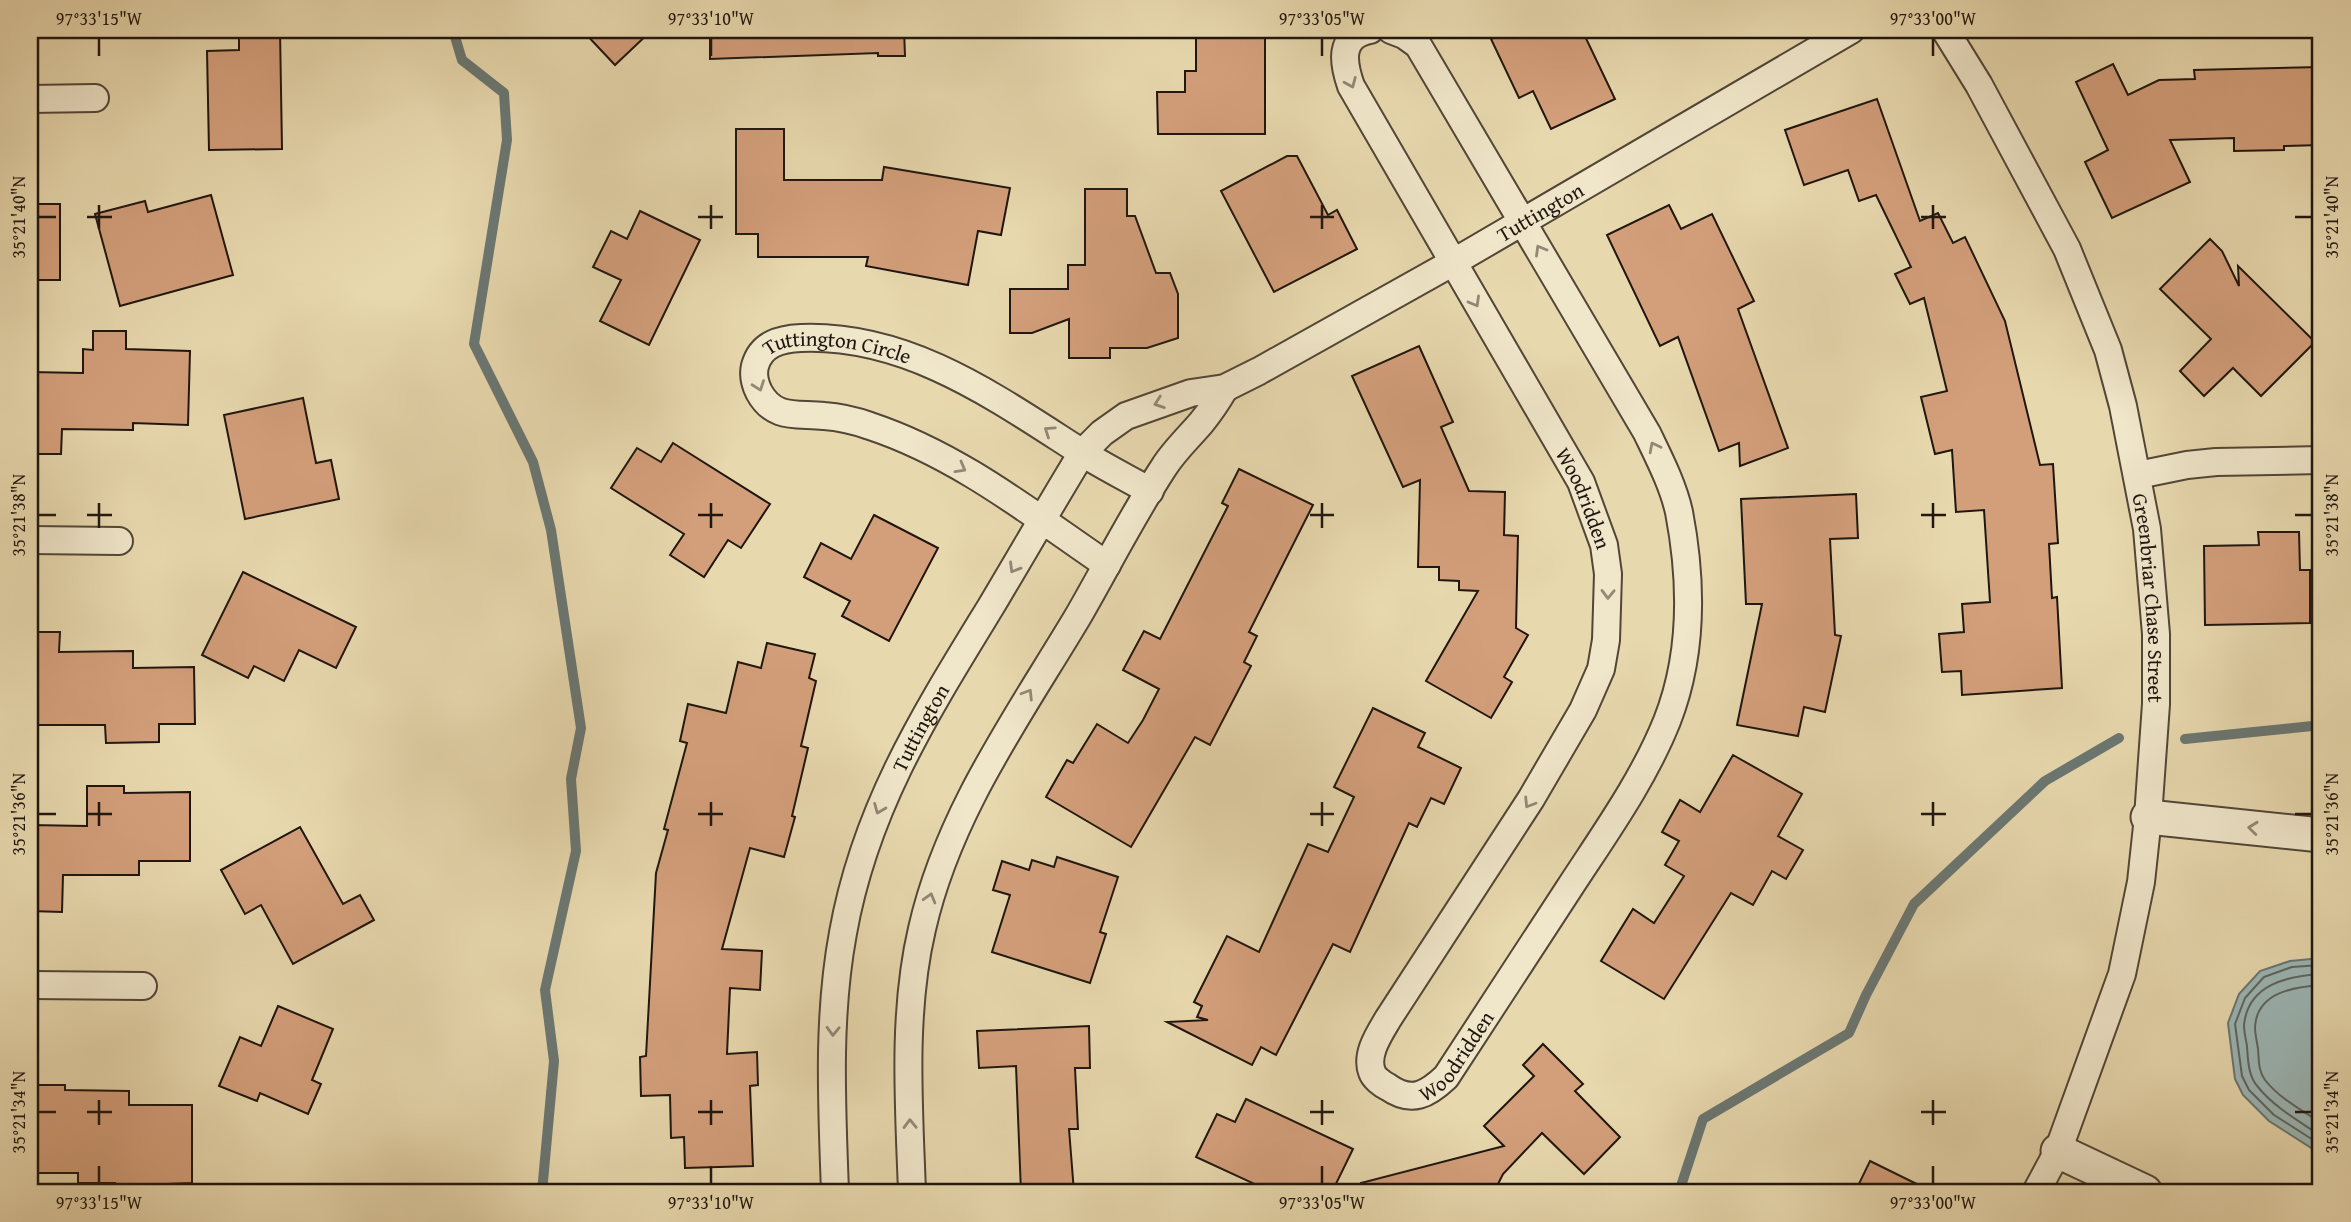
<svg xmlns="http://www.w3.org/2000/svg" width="2351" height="1222" viewBox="0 0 2351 1222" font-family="'Gentium Book Plus',serif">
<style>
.water{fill:#9cb7b6;stroke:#6a7773;stroke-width:2}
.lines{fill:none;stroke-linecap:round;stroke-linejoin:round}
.shore{stroke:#5e6662;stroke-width:2}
.stream{stroke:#6a7773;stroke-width:10}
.building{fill:#d39f7b;stroke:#1f160f;stroke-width:2}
.minor-casing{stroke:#514637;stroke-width:30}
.tertiary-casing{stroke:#514637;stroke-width:37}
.minor{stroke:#f0e6ca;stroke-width:26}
.tertiary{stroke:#f0e6ca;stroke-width:33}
.oneway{stroke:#928876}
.ticks{fill:none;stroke:#1f160f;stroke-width:2.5}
.labels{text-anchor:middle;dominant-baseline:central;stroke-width:6;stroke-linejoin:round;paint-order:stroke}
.street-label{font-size:21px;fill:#1f160f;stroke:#f0e6ca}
.neatline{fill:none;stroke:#1f160f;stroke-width:2.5}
.ticks-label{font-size:18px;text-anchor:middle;fill:#1f160f}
</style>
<rect width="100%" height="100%" fill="#e8d8ae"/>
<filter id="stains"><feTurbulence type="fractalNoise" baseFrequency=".00286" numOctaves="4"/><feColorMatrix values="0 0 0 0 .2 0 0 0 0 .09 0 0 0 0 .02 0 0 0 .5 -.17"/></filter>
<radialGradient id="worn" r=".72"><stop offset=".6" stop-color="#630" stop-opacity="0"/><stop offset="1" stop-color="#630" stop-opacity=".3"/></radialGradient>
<path class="water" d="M 2321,958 L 2321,1152 L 2316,1151 L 2269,1121 L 2243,1095 L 2235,1079 L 2228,1023 L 2239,994 L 2260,971 L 2290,961 Z"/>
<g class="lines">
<g class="shore">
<path d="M 2321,965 L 2292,967 L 2264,977 L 2245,998 L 2235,1024 L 2242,1076 L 2249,1090 L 2274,1115 L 2321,1145"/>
<path d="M 2321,974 C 2288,976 2248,984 2244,1025 C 2244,1032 2246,1040 2247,1046 C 2248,1060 2248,1076 2258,1087 C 2275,1108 2299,1121 2321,1136"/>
<path d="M 2321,985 C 2294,987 2257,992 2255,1027 C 2255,1034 2257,1042 2258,1049 C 2259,1059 2258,1071 2265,1080 C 2280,1099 2302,1110 2321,1123"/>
</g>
<g class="stream">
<path d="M 453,30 L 462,60 L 504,93 L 507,140 L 474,344 L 533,462 L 551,530 L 581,728 L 571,779 L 576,851 L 545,990 L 554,1061 L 542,1192"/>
<path d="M 2185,739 L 2312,726 L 2321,722"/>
<path d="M 1679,1192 L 1703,1119 L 1849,1033 L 1866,995 L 1914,904 L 2045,781 L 2119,738"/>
</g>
</g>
<g class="building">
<path d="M 239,30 L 280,30 L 282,149 L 209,150 L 207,51 L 239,50 Z"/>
<path d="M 582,30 L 652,30 L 615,65 Z"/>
<path d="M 710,30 L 904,30 L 905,56 L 878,56 L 878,53 L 710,59 Z"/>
<path d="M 1196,30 L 1265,30 L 1265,134 L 1158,134 L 1157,92 L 1185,92 L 1185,71 L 1196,71 Z"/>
<path d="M 1511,30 L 1582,30 L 1615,99 L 1551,129 L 1533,91 L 1519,98 L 1491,39 Z"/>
<path d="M 2113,64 L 2128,95 L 2159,80 L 2195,79 L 2194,70 L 2321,67 L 2321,145 L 2284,146 L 2284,150 L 2234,151 L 2234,138 L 2170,140 L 2190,182 L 2112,218 L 2085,162 L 2108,150 L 2076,82 Z"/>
<path d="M 1877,99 L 1920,221 L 1938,213 L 1953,243 L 1965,237 L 2005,321 L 2040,465 L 2053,464 L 2058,543 L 2049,544 L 2052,598 L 2057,597 L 2062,688 L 1962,695 L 1961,671 L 1942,672 L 1939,634 L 1964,632 L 1962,604 L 1990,602 L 1984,510 L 1956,512 L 1952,450 L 1935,454 L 1921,397 L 1947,391 L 1924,298 L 1910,304 L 1895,274 L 1911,267 L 1876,195 L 1859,201 L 1848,170 L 1804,185 L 1785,130 Z"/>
<path d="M 736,129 L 784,129 L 784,180 L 882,180 L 884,167 L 1010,188 L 1001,235 L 978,231 L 968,285 L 866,266 L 868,257 L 758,257 L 758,234 L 736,234 Z"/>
<path d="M 1287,156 L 1297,156 L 1328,215 L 1337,210 L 1357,249 L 1274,292 L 1221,191 Z"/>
<path d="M 1085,189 L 1127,189 L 1127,216 L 1135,216 L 1156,273 L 1170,273 L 1178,294 L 1178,338 L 1147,348 L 1110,348 L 1110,358 L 1069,358 L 1069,319 L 1032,333 L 1010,333 L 1010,289 L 1068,289 L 1068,265 L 1085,265 Z"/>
<path d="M 211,195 L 233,275 L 120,306 L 95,214 L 145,201 L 148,212 Z"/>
<rect x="30" y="204" width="30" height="76"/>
<path d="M 1669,205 L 1681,229 L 1712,214 L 1754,301 L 1738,309 L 1788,448 L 1740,466 L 1739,443 L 1719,451 L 1678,337 L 1660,346 L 1607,235 Z"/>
<path d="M 640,211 L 700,240 L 649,345 L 600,321 L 621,280 L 593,267 L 611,231 L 627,239 Z"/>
<path d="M 2210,239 L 2222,251 L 2239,286 L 2238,266 L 2315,342 L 2261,396 L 2233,368 L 2204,396 L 2180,371 L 2211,339 L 2160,289 Z"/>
<path d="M 93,331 L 126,331 L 126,349 L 190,351 L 188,425 L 133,423 L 133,430 L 62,429 L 61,454 L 30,454 L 30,372 L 83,373 L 83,349 L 93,350 Z"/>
<path d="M 1419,346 L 1453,422 L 1441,427 L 1469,491 L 1505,492 L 1504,535 L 1518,536 L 1516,628 L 1528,635 L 1504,677 L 1512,682 L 1491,718 L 1426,681 L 1478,591 L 1459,590 L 1459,581 L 1439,580 L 1439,567 L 1418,567 L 1420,480 L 1403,487 L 1352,376 Z"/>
<path d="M 303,398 L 316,463 L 331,460 L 339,499 L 245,519 L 224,415 Z"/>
<path d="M 673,443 L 770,504 L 741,548 L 728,540 L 704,577 L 670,555 L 684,534 L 611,488 L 637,448 L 661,462 Z"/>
<path d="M 1239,469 L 1313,505 L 1249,632 L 1257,636 L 1244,662 L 1251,666 L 1210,745 L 1195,737 L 1131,847 L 1046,797 L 1067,760 L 1073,763 L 1097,724 L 1128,743 L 1143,720 L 1159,689 L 1123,670 L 1144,631 L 1160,639 L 1228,506 L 1222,503 Z"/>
<path d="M 1856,494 L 1858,538 L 1830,539 L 1835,635 L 1841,636 L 1825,712 L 1804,707 L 1798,736 L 1737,725 L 1762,604 L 1746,604 L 1741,499 Z"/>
<path d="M 874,515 L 938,548 L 889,641 L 842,616 L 850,601 L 804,577 L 821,543 L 851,559 Z"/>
<path d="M 2258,532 L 2299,532 L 2300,570 L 2310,570 L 2310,623 L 2205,625 L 2204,546 L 2259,545 Z"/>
<path d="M 243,572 L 356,627 L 336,668 L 299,650 L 284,681 L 254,666 L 248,678 L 202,655 Z"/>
<path d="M 31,632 L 60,632 L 59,652 L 133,651 L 133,668 L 194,667 L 195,724 L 159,724 L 159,742 L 106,743 L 105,725 L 30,725 Z"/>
<path d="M 767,643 L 815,654 L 809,678 L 816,681 L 801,746 L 808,748 L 792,816 L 795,817 L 784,857 L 750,848 L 722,949 L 762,951 L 760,990 L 730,988 L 727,1054 L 757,1052 L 758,1085 L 750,1086 L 753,1166 L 685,1168 L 684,1137 L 671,1138 L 670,1095 L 641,1096 L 640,1057 L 646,1056 L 656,873 L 668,830 L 664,829 L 687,743 L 680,741 L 688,704 L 726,713 L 738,662 L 761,668 Z"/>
<path d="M 1373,708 L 1425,733 L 1418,747 L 1461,768 L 1444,804 L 1431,798 L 1417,827 L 1409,823 L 1350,952 L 1333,944 L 1276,1055 L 1261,1047 L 1252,1065 L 1167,1022 L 1208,1020 L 1197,1017 L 1202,1006 L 1194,1002 L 1227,936 L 1259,952 L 1308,844 L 1328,852 L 1354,797 L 1334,787 Z"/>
<path d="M 1733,755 L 1802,794 L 1778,836 L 1803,850 L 1786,879 L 1772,871 L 1753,905 L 1731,893 L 1664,999 L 1601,961 L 1633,909 L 1654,923 L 1684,876 L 1665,865 L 1679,841 L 1662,832 L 1680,800 L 1700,812 Z"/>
<path d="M 87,786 L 124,786 L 124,793 L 190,792 L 190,861 L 139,861 L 139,875 L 63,875 L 62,912 L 30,911 L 30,825 L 87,826 Z"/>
<path d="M 300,827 L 343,904 L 360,895 L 374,920 L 293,964 L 261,905 L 245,914 L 221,870 Z"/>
<path d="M 1057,857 L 1118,877 L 1100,932 L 1106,934 L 1090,983 L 992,952 L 1010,895 L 993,890 L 1002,861 L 1029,870 L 1032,860 L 1054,867 Z"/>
<path d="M 278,1006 L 333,1029 L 312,1080 L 321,1084 L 308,1114 L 260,1093 L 257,1101 L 219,1086 L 240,1037 L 261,1046 Z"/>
<path d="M 1089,1026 L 1090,1068 L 1075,1068 L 1078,1129 L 1069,1129 L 1074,1192 L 1021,1192 L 1016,1066 L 979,1068 L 977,1031 Z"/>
<path d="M 1543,1044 L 1583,1084 L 1575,1091 L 1620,1137 L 1584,1174 L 1542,1133 L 1503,1174 L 1494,1192 L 1362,1192 L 1361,1183 L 1504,1146 L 1484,1126 L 1534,1076 L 1523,1065 Z"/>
<path d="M 30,1085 L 65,1085 L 65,1090 L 129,1091 L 129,1105 L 192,1105 L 192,1183 L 115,1186 L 115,1183 L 78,1183 L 78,1173 L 32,1173 L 32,1151 L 30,1151 Z"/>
<path d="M 1246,1099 L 1353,1149 L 1332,1192 L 1272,1192 L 1196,1157 L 1217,1114 L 1235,1122 Z"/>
<path d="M 1870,1161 L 1933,1192 L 1855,1192 Z"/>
</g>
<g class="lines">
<defs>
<g id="minor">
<path id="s1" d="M 1370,30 C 1338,36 1343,63 1351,86 L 1581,482 L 1604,545 L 1608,574 L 1606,640 L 1601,669 L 1583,710 L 1531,799 L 1388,1019 C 1380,1033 1365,1054 1372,1072 C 1374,1078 1382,1084 1388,1087 C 1412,1104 1428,1094 1446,1077 C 1487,1014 1528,952 1568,890 C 1603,836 1643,781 1667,721 C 1693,655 1692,580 1679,512 C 1673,485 1659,458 1647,433 L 1418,45 L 1404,35 L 1391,30"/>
<path id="s2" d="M 1945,30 L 1979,85 L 2067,249 L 2108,350 L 2123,406 L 2147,529 L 2156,634 L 2156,704 L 2148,817 L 2141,882 L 2122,974 L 2058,1151 L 2036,1192"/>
<path d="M 30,99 L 95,98"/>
<path d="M 2138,475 L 2187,465 L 2216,462 L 2321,460"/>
<path d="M 30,540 L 119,541"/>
<path id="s3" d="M 1107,565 C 1032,514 958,455 870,426 C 856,421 840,417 824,416 C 797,413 774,420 759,392 C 755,384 753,374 755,366 C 761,344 780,339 801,338 C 908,334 995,397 1081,452 C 1103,466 1127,478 1150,491"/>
<path d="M 30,985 L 143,986"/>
<path id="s4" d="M 835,1192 C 832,1106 827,1019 843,933 C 865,809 925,714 990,608 C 1021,556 1051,504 1082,453 L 1102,433 L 1126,416 L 1191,393 L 1225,388 L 1259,371 L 1452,263 L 1851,30"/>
<path d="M 912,1192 C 909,1106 902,1014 922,929 C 948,814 1017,718 1077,618 C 1106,568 1132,516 1164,467 C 1174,451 1189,437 1201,423 C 1210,412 1218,400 1225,388"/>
</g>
<g id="tertiary">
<path d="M 2148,817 L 2321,835"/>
<path d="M 2058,1151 L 2145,1192"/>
</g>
</defs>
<use href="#minor" class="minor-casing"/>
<use href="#tertiary" class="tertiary-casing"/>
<use href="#minor" class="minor"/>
<use href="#tertiary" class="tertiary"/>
</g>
<defs><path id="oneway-chevron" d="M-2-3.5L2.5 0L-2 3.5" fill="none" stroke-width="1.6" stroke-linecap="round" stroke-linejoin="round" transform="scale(1.75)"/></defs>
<g class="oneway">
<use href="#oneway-chevron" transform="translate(1351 83) rotate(67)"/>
<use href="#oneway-chevron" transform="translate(1540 250) rotate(-120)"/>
<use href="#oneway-chevron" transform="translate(1475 302) rotate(60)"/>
<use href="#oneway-chevron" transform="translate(759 386) rotate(70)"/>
<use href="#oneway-chevron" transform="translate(1159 403) rotate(161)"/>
<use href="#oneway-chevron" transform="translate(1049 431) rotate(-146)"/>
<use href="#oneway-chevron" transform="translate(1654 447) rotate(-117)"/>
<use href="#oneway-chevron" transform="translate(961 468) rotate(29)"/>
<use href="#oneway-chevron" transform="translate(1014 568) rotate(121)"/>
<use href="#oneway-chevron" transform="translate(1608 594) rotate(91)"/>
<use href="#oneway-chevron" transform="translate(1028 694) rotate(-58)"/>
<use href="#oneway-chevron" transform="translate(1529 803) rotate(122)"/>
<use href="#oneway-chevron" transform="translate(879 809) rotate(112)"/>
<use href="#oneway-chevron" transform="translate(2253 828) rotate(-174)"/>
<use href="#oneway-chevron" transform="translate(930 898) rotate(-74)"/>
<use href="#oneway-chevron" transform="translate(833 1031) rotate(92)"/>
<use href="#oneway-chevron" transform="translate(910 1124) rotate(-91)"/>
</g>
<path class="ticks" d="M 99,38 L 99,56M 711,38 L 711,56M 1322,38 L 1322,56M 1933,38 L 1933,56M 99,205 L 99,229M 711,205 L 711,229M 1322,205 L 1322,229M 1933,205 L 1933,229M 38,217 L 56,217M 87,217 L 112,217M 698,217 L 723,217M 1310,217 L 1334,217M 1921,217 L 1946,217M 2295,217 L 2312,217M 99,503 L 99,528M 711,503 L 711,528M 1322,503 L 1322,528M 1933,503 L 1933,528M 38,515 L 56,515M 87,515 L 112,515M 698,515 L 723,515M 1310,515 L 1334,515M 1921,515 L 1946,515M 2295,515 L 2312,515M 99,802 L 99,826M 711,802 L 711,826M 1322,802 L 1322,826M 1933,802 L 1933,826M 38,814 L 56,814M 87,814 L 112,814M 698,814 L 723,814M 1310,814 L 1334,814M 1921,814 L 1946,814M 2295,814 L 2312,814M 99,1100 L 99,1125M 711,1100 L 711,1125M 1322,1100 L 1322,1125M 1933,1100 L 1933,1125M 38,1112 L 56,1112M 87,1112 L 112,1112M 698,1112 L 723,1112M 1310,1112 L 1334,1112M 1921,1112 L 1946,1112M 2295,1112 L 2312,1112M 99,1166 L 99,1184M 711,1166 L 711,1184M 1322,1166 L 1322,1184M 1933,1166 L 1933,1184"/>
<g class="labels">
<g class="street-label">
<text stroke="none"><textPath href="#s4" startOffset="1321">Tuttington</textPath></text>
<text stroke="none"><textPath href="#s3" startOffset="518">Tuttington Circle</textPath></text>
<text stroke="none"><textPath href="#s1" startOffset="544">Woodridden</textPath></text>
<text stroke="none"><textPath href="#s2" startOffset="612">Greenbriar Chase Street</textPath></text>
<text stroke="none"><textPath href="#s4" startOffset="480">Tuttington</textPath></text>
<text stroke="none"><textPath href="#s1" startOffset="1298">Woodridden</textPath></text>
</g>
</g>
<rect width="2351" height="1222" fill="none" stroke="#e8d8ae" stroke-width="77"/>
<rect x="38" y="38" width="2274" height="1146" class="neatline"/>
<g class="ticks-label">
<text x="99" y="25">97°33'15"W</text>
<text x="711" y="25">97°33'10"W</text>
<text x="1322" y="25">97°33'05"W</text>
<text x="1933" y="25">97°33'00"W</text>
<text transform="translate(19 217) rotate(-90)" y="6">35°21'40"N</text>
<text transform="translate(2332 217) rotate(-90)" y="6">35°21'40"N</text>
<text transform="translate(19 515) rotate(-90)" y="6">35°21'38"N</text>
<text transform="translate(2332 515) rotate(-90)" y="6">35°21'38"N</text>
<text transform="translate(19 814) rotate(-90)" y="6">35°21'36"N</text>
<text transform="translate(2332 814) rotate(-90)" y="6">35°21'36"N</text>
<text transform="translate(19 1112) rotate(-90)" y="6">35°21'34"N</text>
<text transform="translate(2332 1112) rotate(-90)" y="6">35°21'34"N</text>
<text x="99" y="1209">97°33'15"W</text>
<text x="711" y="1209">97°33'10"W</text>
<text x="1322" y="1209">97°33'05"W</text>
<text x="1933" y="1209">97°33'00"W</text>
</g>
<rect width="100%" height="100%" filter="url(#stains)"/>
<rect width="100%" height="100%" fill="url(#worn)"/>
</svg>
